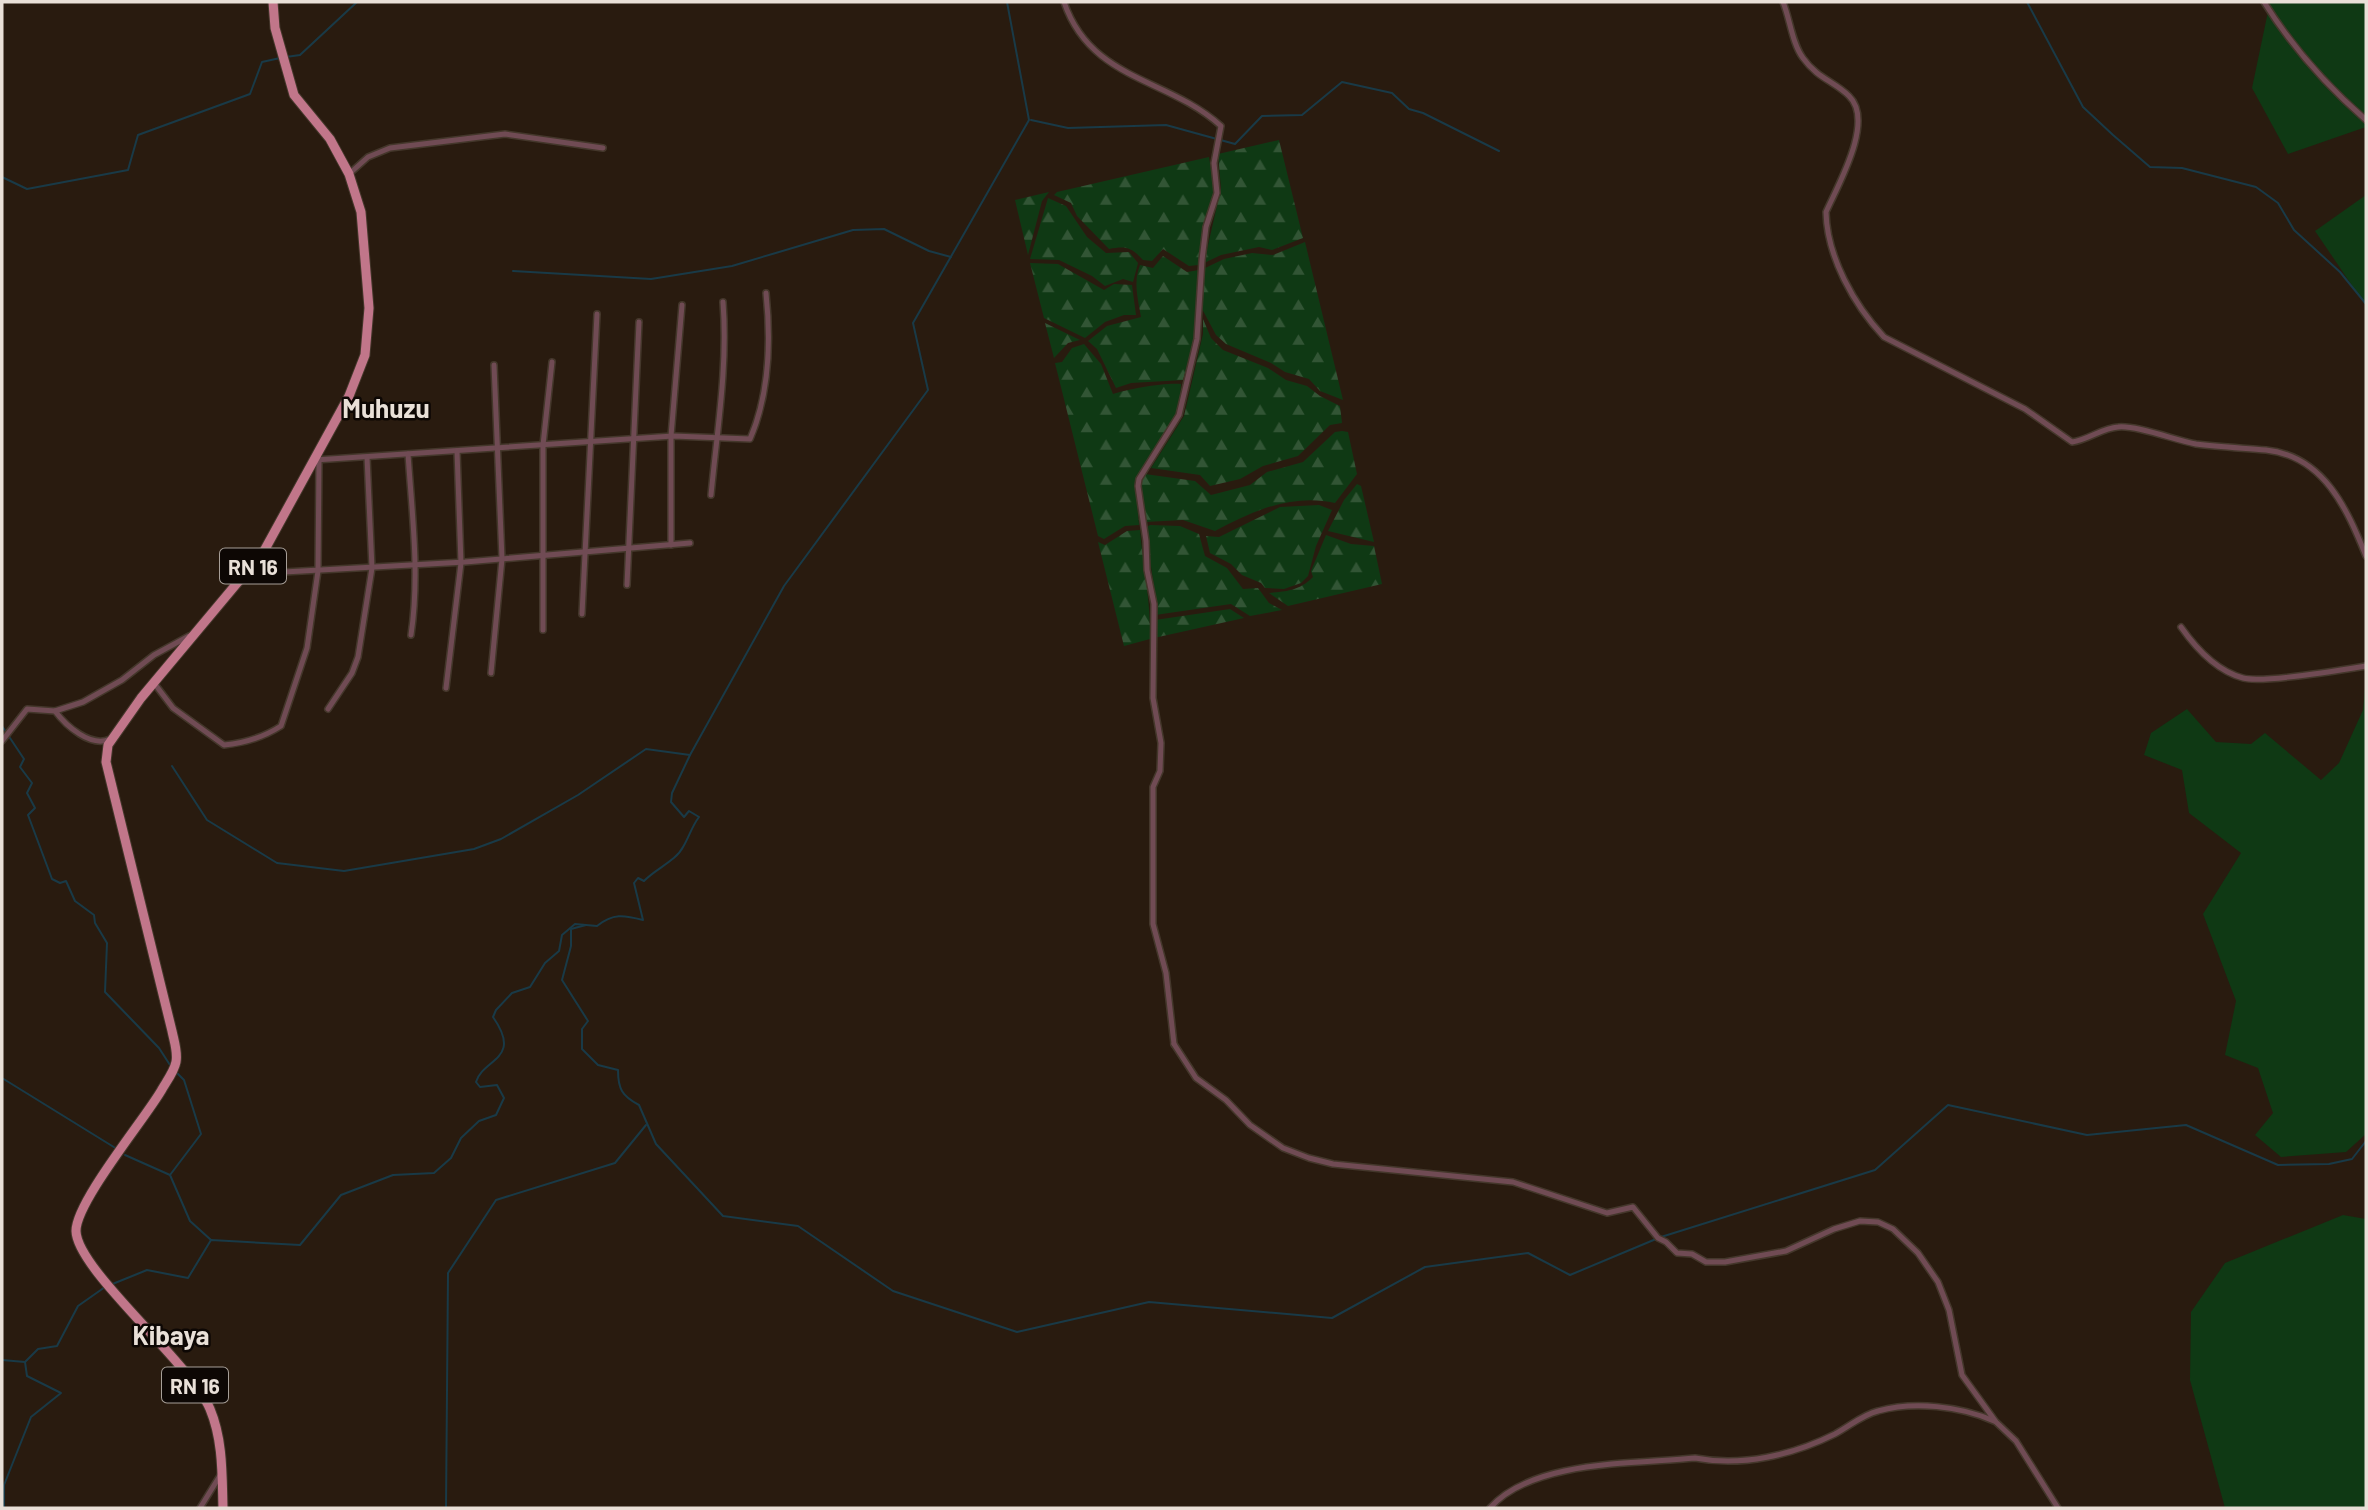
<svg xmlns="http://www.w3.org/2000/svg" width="2368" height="1510" viewBox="0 0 2368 1510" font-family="Barlow,sans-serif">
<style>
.green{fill:#0f3914}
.forest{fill:url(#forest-firs)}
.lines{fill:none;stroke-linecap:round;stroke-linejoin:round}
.stream{stroke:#193a47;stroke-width:2}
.minor-casing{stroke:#44372b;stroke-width:8}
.primary-casing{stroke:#44372b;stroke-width:11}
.minor{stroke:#704b54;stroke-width:5}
.primary{stroke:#c1768a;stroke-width:9}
.labels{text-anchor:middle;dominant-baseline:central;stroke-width:5;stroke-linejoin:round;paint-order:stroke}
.shield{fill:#0d0704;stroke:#a79f98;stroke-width:2}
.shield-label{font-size:21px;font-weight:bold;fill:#e9e0d8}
.quarter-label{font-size:26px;font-weight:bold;fill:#e9e0d8;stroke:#0d0704}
</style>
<defs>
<pattern id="forest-firs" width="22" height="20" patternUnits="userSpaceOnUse" patternTransform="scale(1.75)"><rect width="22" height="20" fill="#0f3914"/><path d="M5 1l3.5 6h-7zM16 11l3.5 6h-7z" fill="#325535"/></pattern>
</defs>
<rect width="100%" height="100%" fill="#291b0f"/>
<g class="green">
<path d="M 2270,2 L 2366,2 L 2366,127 L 2288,154 L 2252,88 Z"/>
<path d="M 2366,195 L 2366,306 L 2315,231 Z"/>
<path d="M 2366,678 L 2366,1134 L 2346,1152 L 2281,1157 L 2255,1135 L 2273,1113 L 2258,1068 L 2225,1055 L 2236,1001 L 2203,914 L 2241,853 L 2189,813 L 2182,770 L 2144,755 L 2151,733 L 2187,709 L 2216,742 L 2251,744 L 2265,733 L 2321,780 L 2339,763 L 2363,710 Z"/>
<path d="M 2343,1215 L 2366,1219 L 2366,1508 L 2225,1508 L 2190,1380 L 2191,1312 L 2225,1263 Z"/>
</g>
<g class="forest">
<path d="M 1279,140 L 1303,238 L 1272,250 L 1259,247 L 1221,255 L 1204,263 L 1221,188 L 1218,154 Z"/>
<path d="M 1209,157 L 1214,189 L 1198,265 L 1189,266 L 1163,249 L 1152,261 L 1143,260 C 1131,247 1126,246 1109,249 L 1077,216 L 1071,203 L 1054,195 L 1057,192 Z"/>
<path d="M 1049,192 L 1042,201 L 1028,255 L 1015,200 Z"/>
<path d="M 1048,198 L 1066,206 L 1087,237 L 1106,253 L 1129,252 L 1138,263 L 1133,282 L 1123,279 L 1105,286 L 1092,276 L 1059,260 L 1030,259 Z"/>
<path d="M 1305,242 L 1343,400 L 1320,391 L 1309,379 L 1285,372 L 1271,363 L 1226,344 L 1216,335 L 1200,305 L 1203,269 L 1224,259 L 1252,253 L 1273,255 Z"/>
<path d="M 1163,256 L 1187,272 L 1199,270 L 1197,329 L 1183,380 L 1131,383 L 1116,388 L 1097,349 L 1088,341 L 1107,326 L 1141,317 C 1138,299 1133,282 1140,265 L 1153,268 Z"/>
<path d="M 1030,263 L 1058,264 L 1104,290 L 1114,284 L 1132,285 L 1136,315 L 1124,315 L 1105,322 L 1085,338 L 1044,318 Z"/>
<path d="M 1203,319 L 1211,338 L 1223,350 L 1268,368 L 1286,380 L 1307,386 L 1320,396 L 1340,406 L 1342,423 L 1330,425 L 1298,456 L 1263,466 L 1240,479 L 1210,486 L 1200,475 L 1151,468 L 1184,416 L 1203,334 Z"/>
<path d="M 1045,323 L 1080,340 L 1068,343 L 1054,358 Z"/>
<path d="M 1084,344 L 1101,364 L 1113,394 C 1126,389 1168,382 1181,384 L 1179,415 L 1135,481 L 1139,525 L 1125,526 L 1104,539 L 1098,536 L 1055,363 L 1062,362 L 1072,348 Z"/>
<path d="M 1342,431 L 1348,432 L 1357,474 L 1335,503 C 1293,493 1252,511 1215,531 L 1183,520 L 1145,522 L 1141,482 L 1145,474 L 1195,481 L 1211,495 L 1250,485 L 1267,472 L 1303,462 L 1335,432 Z"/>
<path d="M 1357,484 L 1361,486 L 1374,542 L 1328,531 L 1344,500 Z"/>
<path d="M 1319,505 L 1332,510 L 1316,546 L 1308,576 L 1301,583 L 1284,589 L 1265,588 L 1261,583 L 1242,575 L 1231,564 L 1210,553 L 1206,536 L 1219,537 L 1280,507 Z"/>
<path d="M 1150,525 L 1180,526 L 1199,534 L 1205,556 L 1227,568 L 1243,589 L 1258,588 L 1269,603 L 1282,610 L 1250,616 L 1231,604 L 1155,615 L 1157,605 L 1145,528 Z"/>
<path d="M 1140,530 C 1143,566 1151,602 1150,639 L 1124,646 L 1098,542 L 1105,545 L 1127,531 Z"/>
<path d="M 1326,535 L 1351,544 L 1374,546 L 1382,584 L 1288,606 L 1269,593 C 1287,591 1299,591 1313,577 L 1311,571 Z"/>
<path d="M 1230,609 L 1244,618 L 1154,638 L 1155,620 Z"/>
</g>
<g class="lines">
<g class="stream">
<path d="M 2027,2 L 2083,107 L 2113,135 L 2150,167 L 2182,168 L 2256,187 L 2278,203 L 2294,230 L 2340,272 L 2366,304"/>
<path d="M 286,57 L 300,55 L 357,2"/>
<path d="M 1031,120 L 1068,128 L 1166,125 L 1235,144 L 1262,116 L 1302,115 L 1342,82 L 1392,93 L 1409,109 L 1423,113 L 1499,151"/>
<path d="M 2,177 L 27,189 L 128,170 L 138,135 L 250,94 L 262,62 L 280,58"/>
<path d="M 513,271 L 651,279 L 732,266 L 853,230 L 884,229 L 929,251 L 951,257"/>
<path d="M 2,726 L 24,759 L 20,767 L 32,783 L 27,793 L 35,808 L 28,815 L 52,879 L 60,883 L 66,881 L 75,901 L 94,915 L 95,923 L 107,943 L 105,992 L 159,1048 L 170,1065"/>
<path d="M 172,766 L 207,820 L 277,863 L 344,871 L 474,849 L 501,839 L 578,795 L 646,749 L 690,755"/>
<path d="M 586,925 L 571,929 L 571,946 L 562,980 L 588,1021 L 582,1029 L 582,1049 L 598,1065 L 618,1070 C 618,1089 622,1096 639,1105 L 656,1144 L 723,1216 L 798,1226 L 893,1291 L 1017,1332 L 1149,1302 L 1332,1318 L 1425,1267 L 1528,1253 L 1570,1275 L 1656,1239"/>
<path d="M 2,1078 L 117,1149"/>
<path d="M 125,1155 L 170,1175 L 190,1221 L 211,1240"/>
<path d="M 170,1175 L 201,1134 L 184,1080 L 176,1072"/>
<path d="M 1661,1237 L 1875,1170 L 1948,1105 L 2087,1135 L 2186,1125 L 2278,1165 L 2329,1164 L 2352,1159 L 2366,1141"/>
<path d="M 110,1285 L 147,1270 L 188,1278 L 211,1240 L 300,1245 L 341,1195 L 393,1175 L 434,1173 L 451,1158 L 461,1138 L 479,1121 L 496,1115 L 504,1098 L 497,1085 L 480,1087 L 476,1082 C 483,1058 523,1060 493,1017 L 496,1010 L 512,993 L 530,987 L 545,963 L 559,951 L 562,935 L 575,924 L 597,926 C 613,913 624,915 643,920 L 634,883 L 638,878 L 644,881 C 655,869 676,861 683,847 C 689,837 692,826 699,817 L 689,811 L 684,817 L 671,802 L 672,793 L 690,755 L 784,586 L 928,390 L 913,323 L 1029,120 L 1007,2"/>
<path d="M 2,1360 L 25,1362"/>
<path d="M 4,1508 L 4,1485 L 31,1417 L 61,1393 L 27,1376 L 25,1362 L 38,1349 L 57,1346 L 78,1306 L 105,1287"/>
<path d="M 446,1508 L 448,1273 L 496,1200 L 615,1163 L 646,1125"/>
</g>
<defs>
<g id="minor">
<path d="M 1064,2 C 1091,81 1167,77 1221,126 L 1214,163 L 1217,193 L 1206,227 L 1202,260 L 1197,339 L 1179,415 L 1139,479 L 1138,486 L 1146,541 L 1147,570 L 1154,604 L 1153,698 L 1161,743 L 1160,771 L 1153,787 L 1153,924 L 1166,973 L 1174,1044"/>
<path d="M 1783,2 C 1790,19 1792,43 1803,58 C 1818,79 1834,81 1849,96 C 1875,121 1838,185 1826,212 C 1827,257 1854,305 1884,337 L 2025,409 L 2072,442 C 2088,440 2102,428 2118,427 C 2136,425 2175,440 2196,444 C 2219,447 2243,448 2266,450 C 2324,456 2347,509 2366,556"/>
<path d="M 2264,2 C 2291,45 2328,87 2366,120"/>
<path d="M 349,174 L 368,157 L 390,148 L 505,134 L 603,148"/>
<path d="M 408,454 C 412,514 420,575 411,635"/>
<path d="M 315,460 L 673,436 L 750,439 C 769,395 771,341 766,293"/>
<path d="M 711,495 C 717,431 728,366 723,302"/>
<path d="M 671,545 L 671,436 L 682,305"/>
<path d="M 253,566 L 266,571 L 284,572 L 465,562 L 690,543"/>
<path d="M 627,585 L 639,322"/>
<path d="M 582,614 L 597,314"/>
<path d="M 2181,627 C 2195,647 2217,671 2243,678 C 2262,683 2342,670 2366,666"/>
<path d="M 543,630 L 543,445 L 552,362"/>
<path d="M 491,673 L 502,559 L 494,365"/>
<path d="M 154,683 L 173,708 L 224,745 C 244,743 264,737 281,726 L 307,648 L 318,571 L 319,460"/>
<path d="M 446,688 L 461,563 L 457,451"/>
<path d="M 328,709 L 352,673 L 358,657 L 372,568 L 367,457"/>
<path d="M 55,711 C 66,726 91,748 110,739"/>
<path d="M 2,741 L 27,709 L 55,711 L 83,702 L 122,680 L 154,655 L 189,636"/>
<path d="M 1174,1044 L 1196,1078 L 1226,1100 L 1250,1125 L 1283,1148 L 1309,1158 L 1333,1164 L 1513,1182 L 1607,1213 L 1633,1207 L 1658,1238 L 1666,1242 L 1677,1253 L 1692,1254 L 1706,1262 L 1725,1262 L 1786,1251 L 1834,1229 L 1860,1221 L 1878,1222 L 1893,1229 L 1918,1253 L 1938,1282 L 1949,1310 L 1962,1375 L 1996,1422 L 2016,1441 L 2058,1508"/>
<path d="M 200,1508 L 221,1474"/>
<path d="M 1490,1508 C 1532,1460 1634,1464 1695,1458 C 1742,1467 1793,1455 1835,1434 C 1850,1426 1862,1415 1878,1411 C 1914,1401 1960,1406 1994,1421"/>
</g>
<path id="primary" d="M 223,1508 C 222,1474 223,1440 210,1409 C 190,1362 77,1270 76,1231 C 76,1202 144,1120 161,1091 C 166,1082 174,1072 176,1062 C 178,1052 174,1041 172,1031 L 106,762 L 108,745 L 141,698 L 264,551 L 349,396 L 365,355 L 369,308 L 361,212 L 349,174 L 330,139 L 294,95 L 275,28 L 273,2"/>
</defs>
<use href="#minor" class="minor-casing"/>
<use href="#primary" class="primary-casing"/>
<use href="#minor" class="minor"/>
<use href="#primary" class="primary"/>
</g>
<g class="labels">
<g class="shield">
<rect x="220" y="548.5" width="66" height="35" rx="5"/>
<rect x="162" y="1367.5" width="66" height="35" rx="5"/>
</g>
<g class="shield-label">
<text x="253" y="566">RN 16</text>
<text x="195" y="1385">RN 16</text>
</g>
<g class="quarter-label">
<text x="386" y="407">Muhuzu</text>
<text x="171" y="1334">Kibaya</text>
</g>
</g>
<rect width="2368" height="1510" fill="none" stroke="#e9e0d8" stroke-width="7"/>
</svg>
